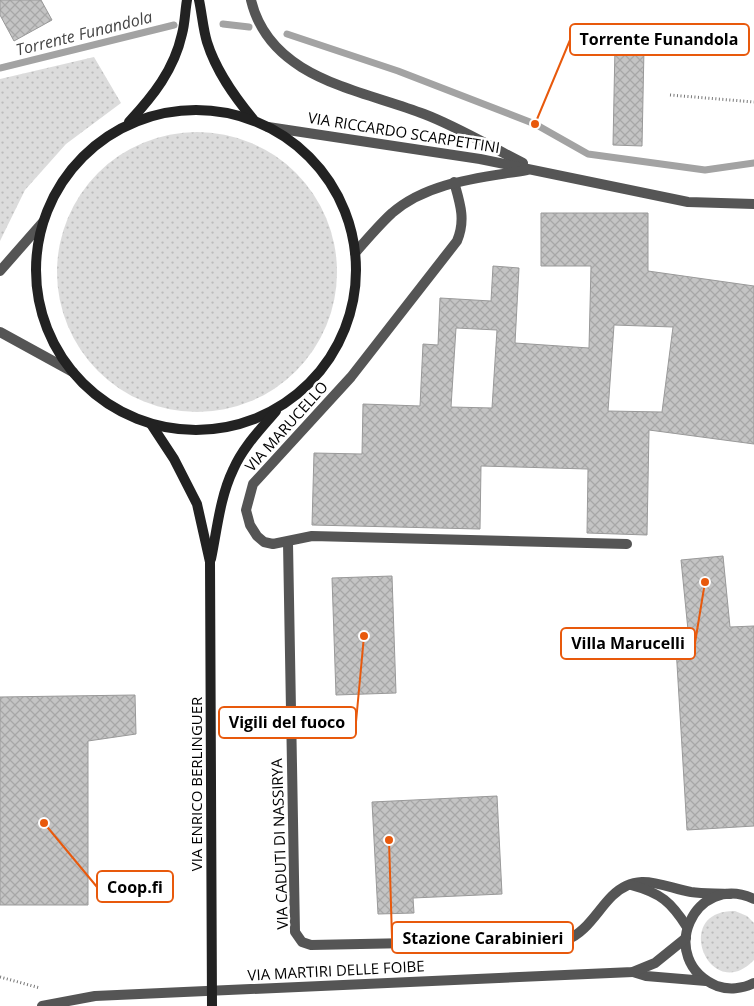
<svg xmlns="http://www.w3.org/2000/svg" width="754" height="1006" viewBox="0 0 754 1006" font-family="'Open Sans',sans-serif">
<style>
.grass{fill:url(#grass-dots)}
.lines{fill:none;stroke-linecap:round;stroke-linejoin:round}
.stream{stroke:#a3a3a3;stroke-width:7}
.building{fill:url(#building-cross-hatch);stroke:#999;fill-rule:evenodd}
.path{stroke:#777;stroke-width:3;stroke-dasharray:1 2.5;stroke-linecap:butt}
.minor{stroke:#555;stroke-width:10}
.tertiary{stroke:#555;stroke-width:10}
.secondary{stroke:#222;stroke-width:10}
.labels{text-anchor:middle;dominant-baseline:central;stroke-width:5;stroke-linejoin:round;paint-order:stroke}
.street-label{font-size:15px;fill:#000;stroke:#fff}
.water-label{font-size:16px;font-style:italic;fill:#444;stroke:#fff}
.leader{fill:none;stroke:#e8590c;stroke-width:2}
.callout-dot{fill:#e8590c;stroke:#fff;stroke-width:2}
.callout{fill:#fff;stroke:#e8590c;stroke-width:2}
.callout-label{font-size:16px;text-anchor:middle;font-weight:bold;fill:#000}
</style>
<defs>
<pattern id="grass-dots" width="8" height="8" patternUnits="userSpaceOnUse" patternTransform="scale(1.25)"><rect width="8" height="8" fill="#dcdcdc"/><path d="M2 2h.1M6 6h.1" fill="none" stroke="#bbb" stroke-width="1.8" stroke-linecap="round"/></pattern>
<pattern id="building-cross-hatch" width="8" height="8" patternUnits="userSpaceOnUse" patternTransform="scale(1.25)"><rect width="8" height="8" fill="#c4c4c4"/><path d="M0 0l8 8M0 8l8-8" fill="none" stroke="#a7a7a7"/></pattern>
</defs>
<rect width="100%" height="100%" fill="#fff"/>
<g class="grass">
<path d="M 94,57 L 121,103 L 66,144 L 25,190 L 0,241 L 0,79 Z"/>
<circle cx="197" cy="272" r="140"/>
<path d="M 735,911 L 747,916 L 754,923 L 754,960 C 710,1006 670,910 735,911 Z"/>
</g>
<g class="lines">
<g class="stream">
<path d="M 223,24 L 249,27"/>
<path d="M 287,34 L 398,71 L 535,124 L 588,154 L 705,170 L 754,163"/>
<path d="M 0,68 L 174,25"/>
</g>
</g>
<g class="building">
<path d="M 0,0 L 41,0 L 52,20 L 14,41 L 0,15 Z"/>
<path d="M 615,47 L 644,48 L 642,146 L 613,145 Z"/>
<path d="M 541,213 L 648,213 L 648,271 L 754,286 L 754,444 L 649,430 L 647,535 L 587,533 L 588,469 L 481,466 L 480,529 L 312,525 L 314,453 L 362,454 L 363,404 L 420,406 L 423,344 L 438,345 L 440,298 L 491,301 L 493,266 L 519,268 L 515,343 L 589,348 L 591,266 L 541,266 ZM 614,325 L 673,327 L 662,412 L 608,411 ZM 456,328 L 497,330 L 492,408 L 451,407 Z"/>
<path d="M 723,556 L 730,627 L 754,626 L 754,826 L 687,830 L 675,631 L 688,630 L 681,560 Z"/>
<path d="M 392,576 L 396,693 L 336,695 L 332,578 Z"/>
<path d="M 135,695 L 136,734 L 88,741 L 88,905 L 0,905 L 0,697 Z"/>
<path d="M 497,796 L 502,894 L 413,898 L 414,913 L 378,914 L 372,802 Z"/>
</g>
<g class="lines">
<g class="path">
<path d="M 670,95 L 754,102"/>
<path d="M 0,977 L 40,988"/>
</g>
<g class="minor">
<path d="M 454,182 C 460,203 466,220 457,241 L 351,377 L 253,484 L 246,510 L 250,525 L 257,536 L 264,542 L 273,544 L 312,536 L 627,544"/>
<path d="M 288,543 L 295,932 L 302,942 L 311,945 L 566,940 C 586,933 597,911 612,896 C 638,870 663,887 691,892 C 704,894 717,893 730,894"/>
<path d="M 631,885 C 661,893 671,902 687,927"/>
<path d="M 754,899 C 694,871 655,960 717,986 C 728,990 743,989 754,983"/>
<path d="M 633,972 L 646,976 L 706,981"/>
<path d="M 42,1006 L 95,996 L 633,972 L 655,963 L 686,938"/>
</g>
<g class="tertiary">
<path d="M 251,0 C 270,79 359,89 424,114 C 458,127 491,147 523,163"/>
<path d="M 268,127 L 480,159 L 688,202 L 754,204"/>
<path d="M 355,253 C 367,239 379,225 392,213 C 429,181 481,178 527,170"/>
<path d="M 0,271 L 43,222"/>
<path d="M 0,332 L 73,372"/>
</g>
<g class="secondary">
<path d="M 199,0 C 202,14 203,29 207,42 C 216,71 234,96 253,119"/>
<circle cx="196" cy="270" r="160"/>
<path d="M 129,122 C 153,96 174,70 182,34 C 185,23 185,11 187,0"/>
<path d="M 151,424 L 174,459 L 197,504 L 210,562 L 212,1006"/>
<path d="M 211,559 C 217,530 220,497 233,470 C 243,447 260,430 276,411"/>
</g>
</g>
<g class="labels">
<g class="street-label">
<text transform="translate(404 132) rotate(9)">VIA RICCARDO SCARPETTINI</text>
<text transform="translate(286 426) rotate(-48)">VIA MARUCELLO</text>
<text transform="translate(196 784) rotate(-90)">VIA ENRICO BERLINGUER</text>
<text transform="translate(279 844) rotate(-92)">VIA CADUTI DI NASSIRYA</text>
<text transform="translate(336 970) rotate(-3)">VIA MARTIRI DELLE FOIBE</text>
</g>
<g class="water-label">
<text transform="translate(84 33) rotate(-14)">Torrente Funandola</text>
</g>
</g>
<path class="leader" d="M535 124L570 40M705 582L695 643M364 636L356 722M44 823L97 887M389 840L392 938"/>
<g class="callout-dot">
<circle cx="535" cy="124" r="5"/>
<circle cx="705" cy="582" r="5"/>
<circle cx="364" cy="636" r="5"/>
<circle cx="44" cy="823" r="5"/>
<circle cx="389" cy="840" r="5"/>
</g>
<g class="callout">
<rect x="570" y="24" width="179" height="31" rx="5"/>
<rect x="561" y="628" width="134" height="31" rx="5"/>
<rect x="219" y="707" width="137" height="31" rx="5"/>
<rect x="97" y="871" width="76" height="31" rx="5"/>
<rect x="392" y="922" width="181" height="31" rx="5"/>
</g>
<g class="callout-label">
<text x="659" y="45">Torrente Funandola</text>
<text x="628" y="649">Villa Marucelli</text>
<text x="287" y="728">Vigili del fuoco</text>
<text x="135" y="893">Coop.fi</text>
<text x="483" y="944">Stazione Carabinieri</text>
</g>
</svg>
